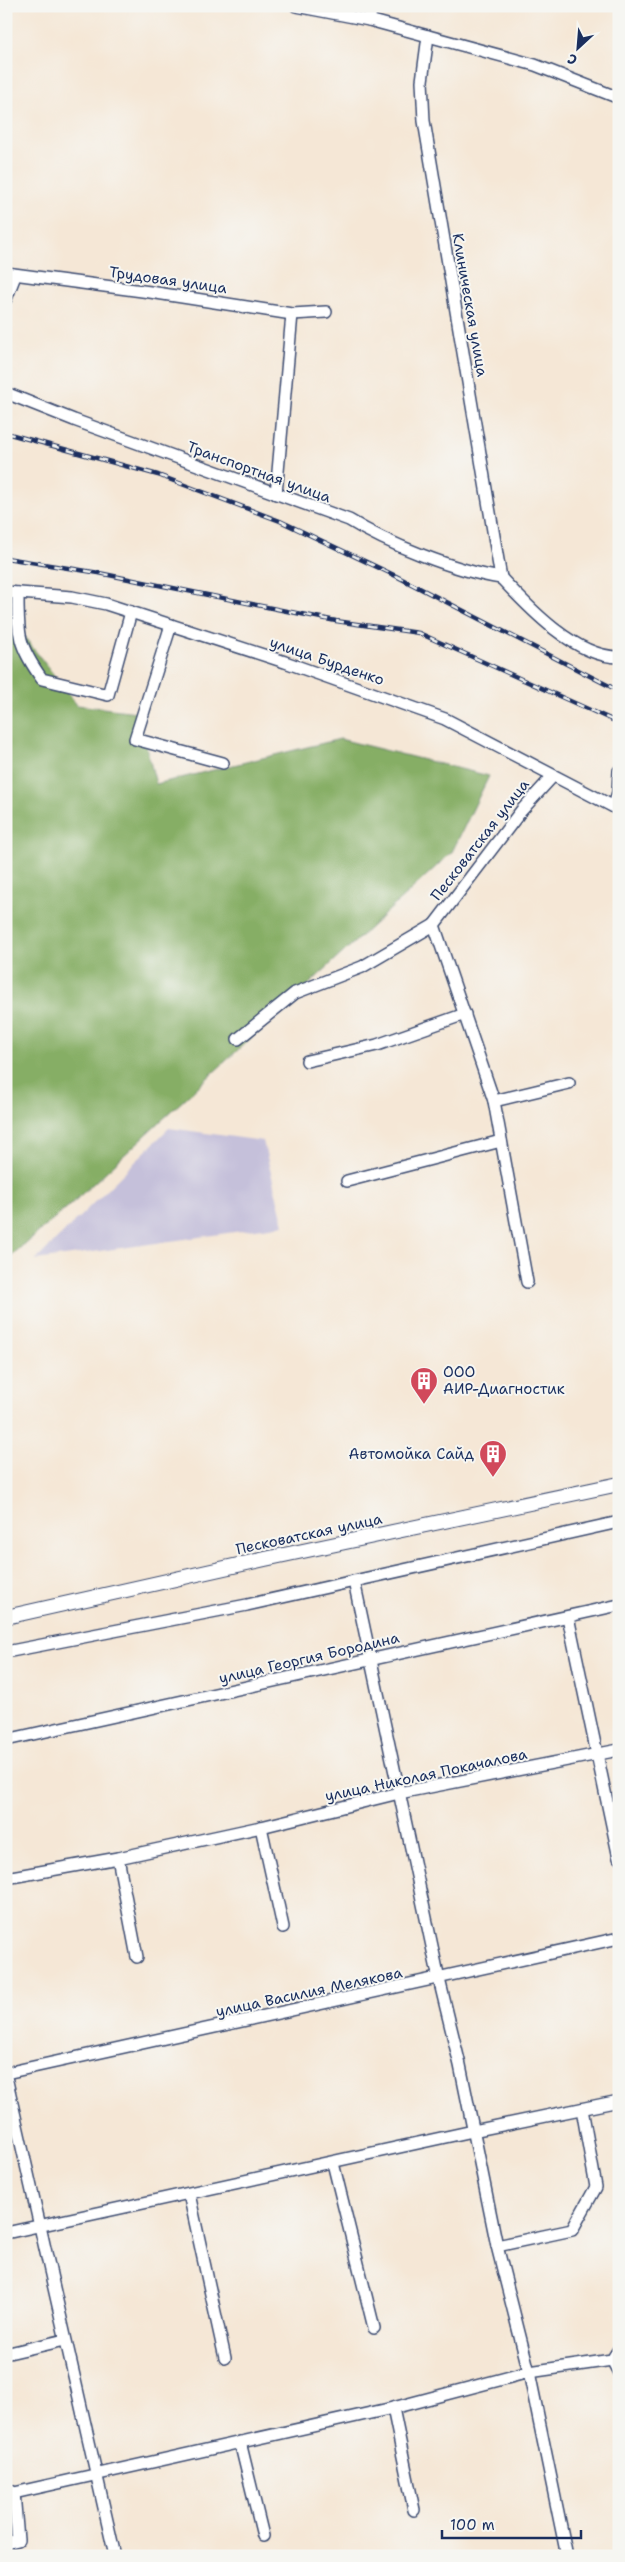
<svg xmlns="http://www.w3.org/2000/svg" width="625" height="2562" viewBox="0 0 625 2562" font-family="'Shantell Sans',sans-serif">
<style>
.industrial{fill:#c5c0da}
.forest{fill:#86ae65;stroke:#506e62}
.lines{fill:none;stroke-linecap:round;stroke-linejoin:round}
.minor-casing{stroke:#3c4b70;stroke-width:14}
.major-casing{stroke:#3c4b70;stroke-width:16}
.minor{stroke:#fff;stroke-width:11}
.major{stroke:#fff;stroke-width:14}
.rail-casing{stroke:#1b2f5e;stroke-width:4.5}
.rail{stroke:#f6f6f2;stroke-width:2.5;stroke-dasharray:8;stroke-linecap:butt}
.labels{text-anchor:middle;dominant-baseline:central;stroke-width:4;stroke-linejoin:round;paint-order:stroke}
.street-label{font-size:15px;fill:#1b2f5e;stroke:#f6f6f2}
.poi-label{font-size:15px;fill:#1b2f5e;stroke:#f6f6f2;text-anchor:start}
</style>
<rect width="100%" height="100%" fill="#f6f6f2"/>
<filter id="ink" filterUnits="userSpaceOnUse"><feTurbulence type="fractalNoise" baseFrequency=".02" numOctaves="2"/><feDisplacementMap in="SourceGraphic" scale="10" xChannelSelector="R" yChannelSelector="G"/><feConvolveMatrix kernelMatrix="1 2 1 2 8 2 1 2 1" color-interpolation-filters="sRGB"/></filter>
<filter id="wash" filterUnits="userSpaceOnUse"><feTurbulence type="fractalNoise" baseFrequency=".0096" numOctaves="4" result="noise"/><feDisplacementMap in="SourceGraphic" scale="20" xChannelSelector="R" yChannelSelector="G"/><feGaussianBlur stdDeviation="1.12" result="paint"/><feColorMatrix in="noise" values="0 0 0 0 0 0 0 0 0 0 0 0 0 0 0 0 0 1.4 0 .05"/><feComposite in="paint" operator="in"/></filter>
<g filter="url(#wash)">
<rect width="100%" height="100%" fill="#f5e7d6"/>
<path class="industrial" d="M 169,1128 L 263,1141 L 284,1225 L 36,1260 Z"/>
<path class="forest" d="M 6,613 L 77,705 L 137,712 L 156,784 L 340,739 L 489,776 L 452,852 L 69,1206 L 6,1260 Z"/>
</g>
<g filter="url(#ink)">
<g class="lines">
<defs>
<g id="minor">
<path d="M 296,6 L 369,20 L 535,65 L 619,98"/>
<path d="M 369,20 L 372,6"/>
<path d="M 428,36 L 422,81 L 424,121 L 501,578"/>
<path d="M 6,273 L 150,292 L 292,314 L 326,312"/>
<path d="M 6,299 L 15,276"/>
<path d="M 6,393 L 74,420 L 349,520 C 388,544 456,571 501,578"/>
<path d="M 276,494 L 292,314"/>
<path d="M 501,578 C 529,608 575,657 619,657"/>
<path d="M 6,592 L 72,597 L 106,604 L 285,662 L 445,719 L 614,807 L 619,811"/>
<path d="M 18,593 C 18,634 17,644 42,679 L 108,695 L 131,612"/>
<path d="M 171,625 L 135,739 L 223,763"/>
<path d="M 614,807 L 618,792 L 619,771"/>
<path d="M 434,925 L 494,1101 L 527,1282"/>
<path d="M 238,1039 L 295,993 L 362,967 L 434,925 L 521,811 L 552,777"/>
<path d="M 307,1061 L 377,1045 L 465,1014"/>
<path d="M 494,1101 L 569,1083"/>
<path d="M 347,1181 L 501,1141"/>
<path d="M 354,1581 L 439,1979 L 460,2065 L 497,2246 L 529,2372 L 567,2556"/>
<path d="M 568,1617 L 619,1858"/>
<path d="M 6,1652 L 247,1605 L 619,1522"/>
<path d="M 6,1740 L 619,1605"/>
<path d="M 261,1827 L 283,1927"/>
<path d="M 118,1858 L 137,1957"/>
<path d="M 6,1878 L 118,1858 L 261,1827 L 399,1793 L 619,1750"/>
<path d="M 6,2073 L 619,1938"/>
<path d="M 6,2077 L 115,2556"/>
<path d="M 333,2163 L 374,2328"/>
<path d="M 189,2194 L 225,2358"/>
<path d="M 6,2233 L 473,2131 L 619,2101"/>
<path d="M 497,2246 L 572,2230 L 596,2187 L 582,2109"/>
<path d="M 6,2352 L 9,2353 L 65,2340"/>
<path d="M 612,2360 L 619,2373"/>
<path d="M 393,2408 L 414,2510"/>
<path d="M 240,2442 L 263,2536"/>
<path d="M 6,2488 L 14,2493 L 393,2408 L 529,2372 L 612,2360 L 619,2349"/>
<path d="M 6,2543 L 18,2540 L 14,2493"/>
</g>
<path id="major" d="M 6,1617 L 265,1559 L 619,1484"/>
</defs>
<use href="#minor" class="minor-casing"/>
<use href="#major" class="major-casing"/>
<use href="#minor" class="minor"/>
<use href="#major" class="major"/>
<defs>
<g id="rail">
<path d="M 6,433 L 158,475 L 280,521 L 396,576 L 619,691"/>
<path d="M 6,558 L 99,573 L 336,621 L 419,633 L 619,723"/>
</g>
</defs>
<use href="#rail" class="rail-casing"/>
<use href="#rail" class="rail"/>
</g>
</g>
<defs>
<symbol id="building-pin" viewBox="-11 -11 22 30"><path d="M0 17L-7.5 6A9.5 9.5 0 1 1 7.5 6Z" fill="#d1495b" stroke="#f6f6f2"/><path d="M-4-6H4V6H1V3H-1V6H-4ZM-2.5-4.3h1.7v1.8h-1.7ZM.8-4.3h1.7v1.8H.8ZM-2.5-1h1.7V.8h-1.7ZM.8-1h1.7V.8H.8Z" fill="#fff"/></symbol>
</defs>
<g fill-rule="evenodd">
<use href="#building-pin" x="408" y="1365" width="32" height="43"/>
<use href="#building-pin" x="477" y="1438" width="32" height="43"/>
</g>
<g class="labels">
<g class="street-label">
<text transform="translate(168 280) rotate(8)">Трудовая улица</text>
<text transform="translate(470 305) rotate(80)">Клиническая улица</text>
<text transform="translate(259 472) rotate(20)">Транспортная улица</text>
<text transform="translate(327 661) rotate(19)">улица Бурденко</text>
<text transform="translate(480 840) rotate(-52)">Песковатская улица</text>
<text transform="translate(309 1534) rotate(-12)">Песковатская улица</text>
<text transform="translate(309 1658) rotate(-13)">улица Георгия Бородина</text>
<text transform="translate(426 1775) rotate(-12)">улица Николая Покачалова</text>
<text transform="translate(309 1992) rotate(-12)">улица Василия Мелякова</text>
</g>
<g class="poi-label">
<text x="443" y="1372">ООО<tspan x="443" dy="17">АИР-Диагностик</tspan></text>
<text x="474" y="1454" text-anchor="end">Автомойка Сайд</text>
</g>
</g>
<rect width="625" height="2562" fill="none" stroke="#f6f6f2" stroke-width="25"/>
<g transform="translate(578 48) rotate(206)" stroke="#f6f6f2" stroke-width="4" paint-order="stroke">
<path d="M0-4L9 19L0 12L-9 19Z" fill="#1b2f5e"/>
<text y="-8" font-size="14" font-weight="bold" text-anchor="middle" fill="#1b2f5e">С</text>
</g>
<path d="M442 2530v8h139v-8" fill="none" stroke="#1b2f5e" stroke-width="2.5"/>
<text x="450" y="2530" font-size="15" fill="#1b2f5e" stroke="#f6f6f2" stroke-width="4" paint-order="stroke">100 m</text>
</svg>
